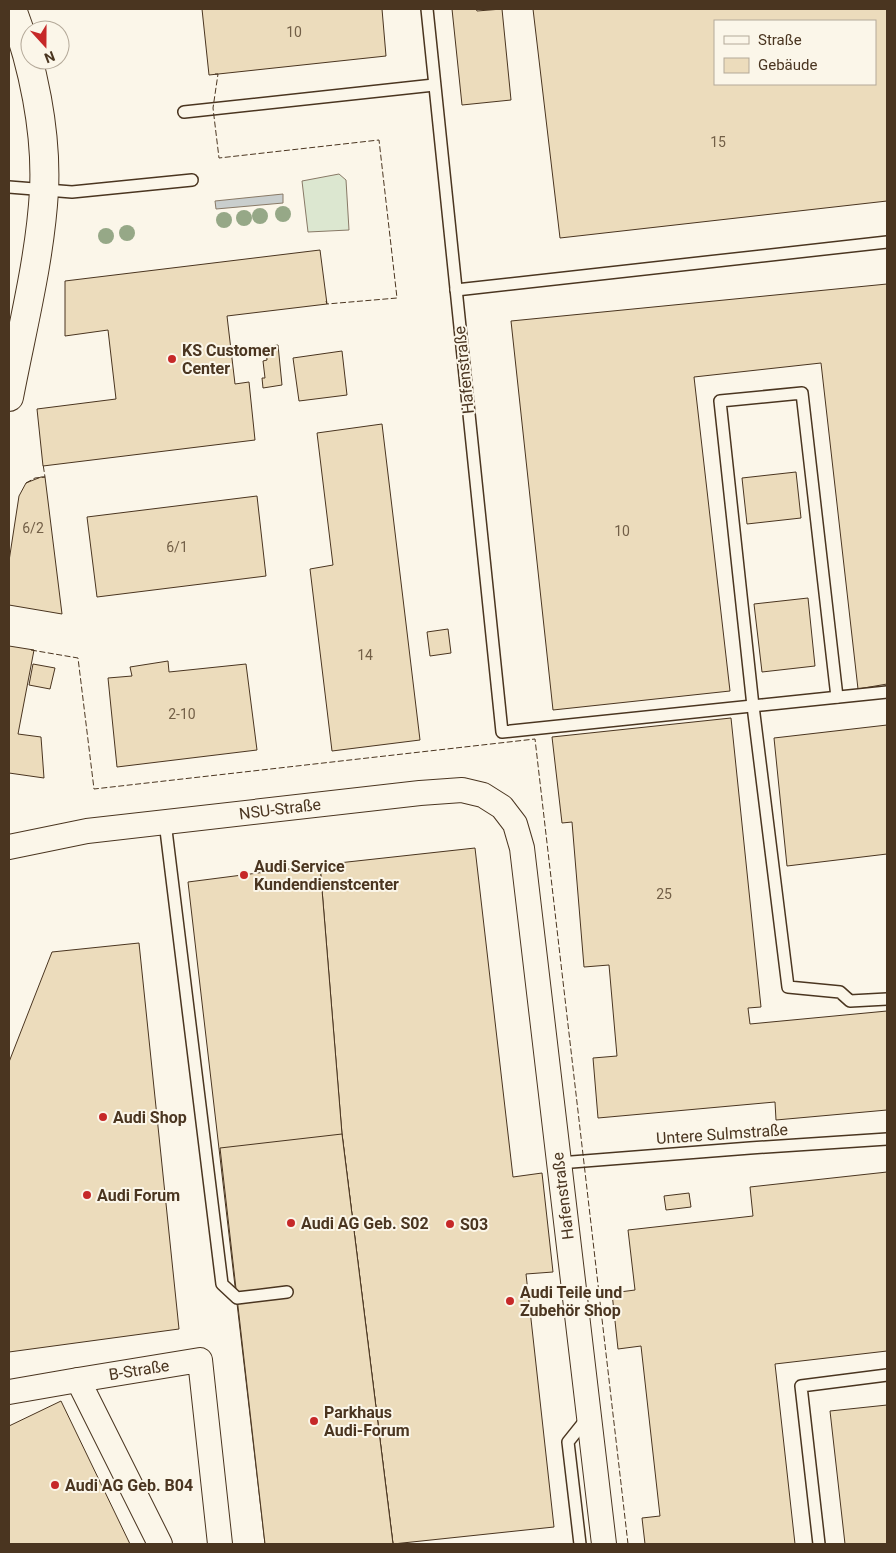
<svg xmlns="http://www.w3.org/2000/svg" width="896" height="1553" viewBox="0 0 896 1553" font-family="Roboto,sans-serif">
<style>
.green{fill:#dce7d0;stroke:#887966}
.water{fill:#c9cecd;stroke:#887966}
.building{fill:#ecdcbc;stroke:#4a3520;fill-rule:evenodd}
.lines{fill:none;stroke-linecap:round;stroke-linejoin:round}
.service-casing{stroke:#4a3520;stroke-width:14}
.minor-casing{stroke:#4a3520;stroke-width:26}
.secondary-casing{stroke:#4a3520;stroke-width:30}
.service{stroke:#fbf6e9;stroke-width:11}
.minor{stroke:#fbf6e9;stroke-width:24}
.secondary{stroke:#fbf6e9;stroke-width:28}
.fence{stroke:#4a3520;stroke-width:1;stroke-dasharray:6 2.5;stroke-linecap:butt}
.tree{fill:#96a887}
.poi-dot{fill:#c62828;stroke:#fbf6e9;stroke-width:2}
.labels{text-anchor:middle;dominant-baseline:central;stroke-width:4;stroke-linejoin:round;paint-order:stroke}
.number-label{font-size:14px;fill:#725f47}
.poi-label{font-size:16px;font-weight:bold;fill:#4a3520;stroke:#fbf6e9;text-anchor:start}
.street-label{font-size:16px;fill:#4a3520;stroke:#fbf6e9}
</style>
<rect width="100%" height="100%" fill="#fbf6e9"/>
<path class="green" d="M 339,174 L 346,180 L 349,230 L 308,232 L 302,181 Z"/>
<path class="water" d="M 283,194 L 283,203 L 216,209 L 215,201 Z"/>
<g class="building">
<path d="M 202,9 L 382,9 L 386,56 L 209,75 Z"/>
<path d="M 452,9 L 476,9 L 477,11 L 502,9 L 511,100 L 462,105 Z"/>
<path d="M 533,9 L 887,9 L 887,201 L 560,238 ZM 715,21 L 875,21 L 875,84 L 715,84 Z"/>
<path d="M 320,250 L 327,304 L 227,316 L 235,384 L 249,382 L 255,440 L 43,466 L 37,409 L 116,399 L 108,330 L 65,336 L 65,281 Z"/>
<path d="M 887,284 L 887,684 L 858,689 L 821,363 L 694,377 L 730,691 L 553,710 L 511,321 Z"/>
<path d="M 278,345 L 282,385 L 263,388 L 262,378 L 265,378 L 263,361 L 267,360 L 266,347 Z"/>
<path d="M 342,351 L 347,395 L 299,401 L 293,358 Z"/>
<path d="M 382,424 L 420,740 L 332,751 L 310,569 L 333,565 L 317,433 Z"/>
<path d="M 796,472 L 801,518 L 747,524 L 742,478 Z"/>
<path d="M 41,477 L 45,477 L 62,614 L 9,605 L 9,561 L 19,496 L 26,483 Z"/>
<path d="M 257,496 L 266,576 L 97,597 L 87,517 Z"/>
<path d="M 808,598 L 815,666 L 762,672 L 754,604 Z"/>
<path d="M 448,629 L 451,653 L 430,656 L 427,632 Z"/>
<path d="M 9,646 L 34,650 L 18,734 L 41,737 L 44,778 L 9,773 Z"/>
<path d="M 168,661 L 169,672 L 246,664 L 257,750 L 117,767 L 108,678 L 132,676 L 130,667 Z"/>
<path d="M 33,664 L 55,668 L 50,689 L 29,685 Z"/>
<path d="M 731,718 L 761,1007 L 748,1008 L 750,1024 L 887,1011 L 887,1110 L 776,1120 L 775,1102 L 598,1118 L 593,1058 L 617,1056 L 609,965 L 584,967 L 572,822 L 562,823 L 552,737 Z"/>
<path d="M 887,725 L 887,854 L 787,866 L 774,738 Z"/>
<path d="M 475,848 L 513,1177 L 542,1173 L 553,1272 L 526,1274 L 554,1527 L 393,1544 L 342,1134 L 320,865 Z"/>
<path d="M 320,865 L 342,1134 L 393,1544 L 265,1544 L 188,882 Z"/>
<path d="M 139,943 L 179,1329 L 9,1352 L 9,1062 L 52,952 Z"/>
<path d="M 342,1134 L 393,1544 L 265,1544 L 220,1148 Z"/>
<path d="M 887,1172 L 887,1351 L 775,1364 L 795,1544 L 645,1544 L 642,1518 L 660,1516 L 641,1346 L 618,1349 L 612,1293 L 635,1290 L 628,1230 L 753,1216 L 750,1187 Z"/>
<path d="M 689,1193 L 691,1207 L 666,1210 L 664,1196 Z"/>
<path d="M 61,1401 L 130,1544 L 9,1544 L 9,1426 Z"/>
<path d="M 887,1405 L 887,1544 L 845,1544 L 830,1411 Z"/>
</g>
<g class="lines">
<defs>
<g id="service">
<path d="M 427,9 L 502,732 L 887,692"/>
<path d="M 184,112 L 434,85"/>
<path d="M 9,187 L 72,192 L 192,180"/>
<path d="M 456,290 L 887,242"/>
<path d="M 837,697 L 802,393 L 720,401 L 753,706 L 788,987 L 840,992 L 850,1001 L 887,999"/>
<path d="M 165,822 L 222,1284 L 237,1298 L 287,1292"/>
<path d="M 559,1163 L 750,1148 L 887,1139"/>
<path d="M 580,1544 L 568,1442 L 588,1417"/>
<path d="M 819,1544 L 801,1386 L 887,1375"/>
</g>
<g id="minor">
<path d="M 9,847 L 87,831 L 420,793 L 462,790 L 483,795 L 502,807 L 515,824 L 522,848 L 604,1544"/>
<path d="M 9,1392 L 78,1380"/>
<path d="M 160,1544 L 78,1380 L 200,1360 L 220,1544"/>
</g>
<path id="secondary" d="M 9,397 C 22,329 40,260 44,191 C 47,132 33,64 12,9"/>
</defs>
<use href="#service" class="service-casing"/>
<use href="#minor" class="minor-casing"/>
<use href="#secondary" class="secondary-casing"/>
<use href="#service" class="service"/>
<use href="#minor" class="minor"/>
<use href="#secondary" class="secondary"/>
<g class="fence">
<path d="M 215,74 L 218,74 L 213,108 L 219,158 L 379,140 L 397,298 L 327,304 L 326,301"/>
<path d="M 26,483 L 35,478 L 45,477 L 43,464"/>
<path d="M 31,650 L 78,658 L 94,789 L 535,739 L 628,1544"/>
</g>
</g>
<g class="tree">
<circle cx="283" cy="214" r="8"/>
<circle cx="260" cy="216" r="8"/>
<circle cx="244" cy="218" r="8"/>
<circle cx="224" cy="220" r="8"/>
<circle cx="127" cy="233" r="8"/>
<circle cx="106" cy="236" r="8"/>
</g>
<g class="poi-dot">
<circle cx="172" cy="359" r="5"/>
<circle cx="244" cy="875" r="5"/>
<circle cx="103" cy="1117" r="5"/>
<circle cx="87" cy="1195" r="5"/>
<circle cx="291" cy="1223" r="5"/>
<circle cx="450" cy="1224" r="5"/>
<circle cx="510" cy="1301" r="5"/>
<circle cx="314" cy="1421" r="5"/>
<circle cx="55" cy="1485" r="5"/>
</g>
<g class="labels">
<g class="number-label">
<text x="294" y="32">10</text>
<text x="718" y="142">15</text>
<text x="33" y="528">6/2</text>
<text x="622" y="531">10</text>
<text x="177" y="547">6/1</text>
<text x="365" y="655">14</text>
<text x="182" y="714">2-10</text>
<text x="664" y="894">25</text>
</g>
<g class="poi-label">
<text x="182" y="350">KS Customer<tspan x="182" dy="18">Center</tspan></text>
<text x="254" y="866">Audi Service<tspan x="254" dy="18">Kundendienstcenter</tspan></text>
<text x="113" y="1117">Audi Shop</text>
<text x="97" y="1195">Audi Forum</text>
<text x="301" y="1223">Audi AG Geb. S02</text>
<text x="460" y="1224">S03</text>
<text x="520" y="1292">Audi Teile und<tspan x="520" dy="18">Zubehör Shop</tspan></text>
<text x="324" y="1412">Parkhaus<tspan x="324" dy="18">Audi-Forum</tspan></text>
<text x="65" y="1485">Audi AG Geb. B04</text>
</g>
<g class="street-label">
<text transform="translate(464 370) rotate(-96)">Hafenstraße</text>
<text transform="translate(280 809) rotate(-7)">NSU-Straße</text>
<text transform="translate(722 1134) rotate(-4)">Untere Sulmstraße</text>
<text transform="translate(563 1196) rotate(-97)">Hafenstraße</text>
<text transform="translate(139 1370) rotate(-9)">B-Straße</text>
</g>
</g>
<rect width="896" height="1553" fill="none" stroke="#4a3520" stroke-width="20"/>
<rect x="714" y="20" width="162" height="65" fill="#fbf6e9" stroke="#b4a999"/>
<rect x="724" y="36" width="25" height="8" fill="#fbf6e9" stroke="#b4a999"/>
<text x="758" y="45" font-size="15" fill="#4a3520">Straße</text>
<rect x="724" y="58" width="25" height="15" fill="#ecdcbc" stroke="#b4a999"/>
<text x="758" y="70" font-size="15" fill="#4a3520">Gebäude</text>
<g transform="translate(45 45) rotate(159)"><circle r="24" fill="#fbf6e9" stroke="#b4a999"/>
<path d="M0-4L9 19L0 12L-9 19Z" fill="#c62828"/>
<text y="-8" font-size="14" font-weight="bold" text-anchor="middle" fill="#4a3520">N</text>
</g>
</svg>
